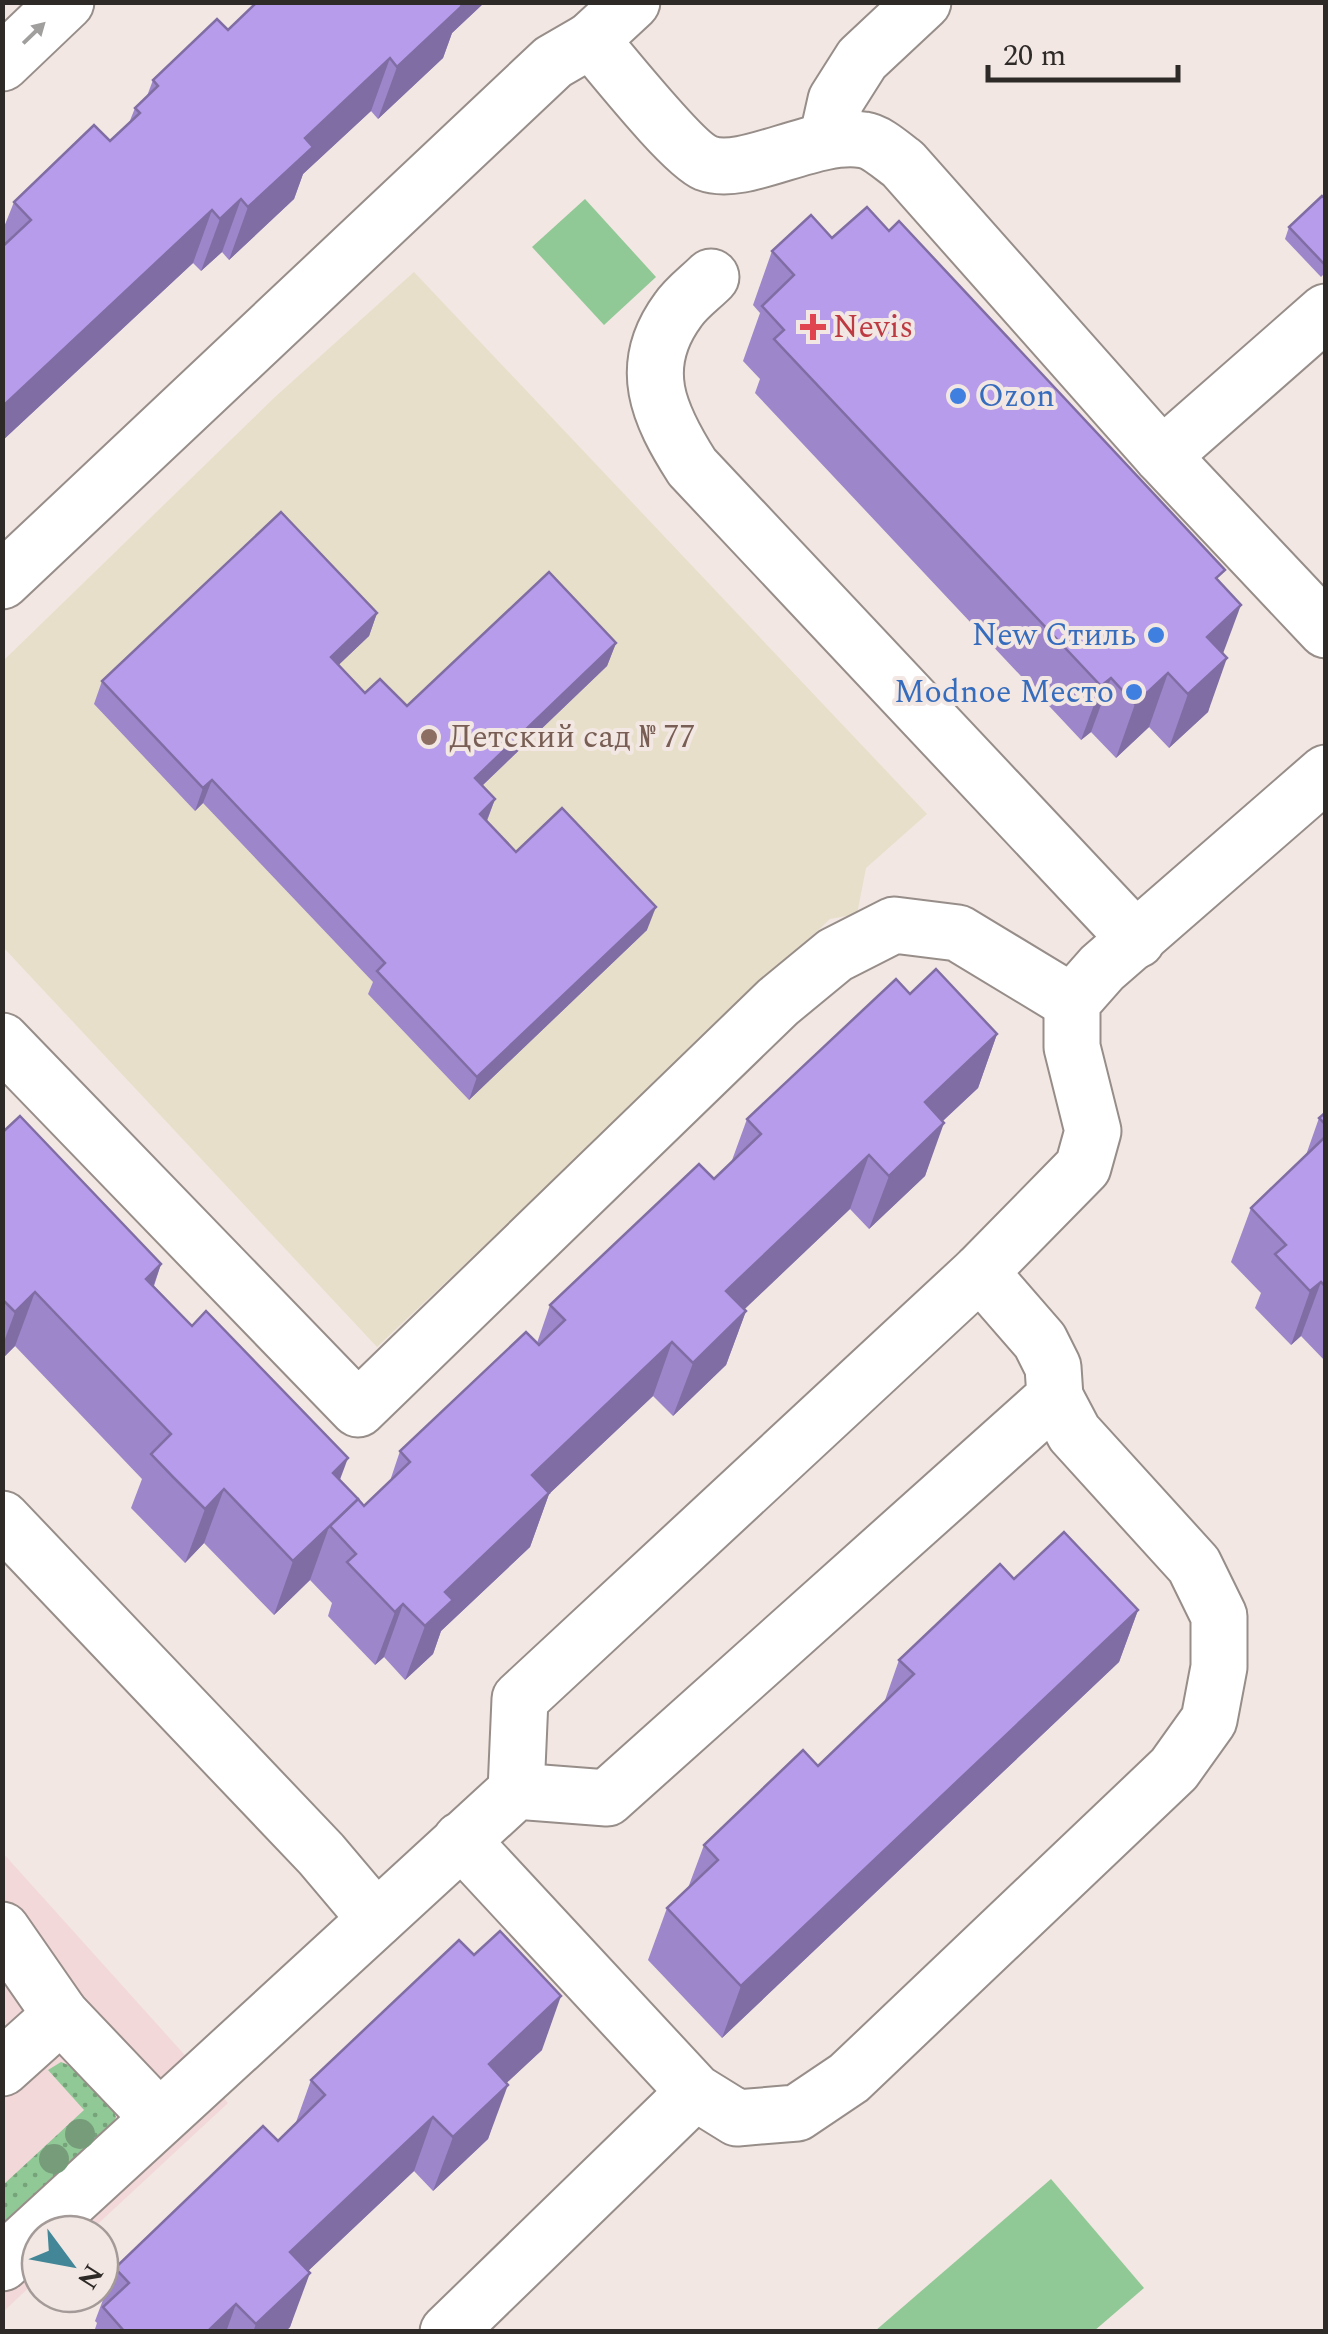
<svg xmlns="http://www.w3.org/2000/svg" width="1328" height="2334" viewBox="0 0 1328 2334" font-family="Spectral,serif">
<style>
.commercial{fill:#f3d8da}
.education{fill:#e8dfca}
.grass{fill:url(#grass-dots)}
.park{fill:#90c896}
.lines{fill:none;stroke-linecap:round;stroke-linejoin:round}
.minor-casing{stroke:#978d89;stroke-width:59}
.minor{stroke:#fff;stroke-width:55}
.tree{fill:#769c7a}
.wall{fill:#9d86ca}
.shaded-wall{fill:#806da4}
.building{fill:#b79ceb;stroke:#806da4;stroke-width:2.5}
.oneway{fill:#a19f9e}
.health-dot{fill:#e0444e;stroke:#f2e7e2;stroke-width:4}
.shop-dot{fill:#3f7fe0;stroke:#f2e7e2;stroke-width:4}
.education-dot{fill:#8d6e63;stroke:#f2e7e2;stroke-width:4}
.labels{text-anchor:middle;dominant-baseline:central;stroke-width:8;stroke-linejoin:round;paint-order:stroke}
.health-label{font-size:32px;fill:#be3a42;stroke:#f2e7e2;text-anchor:start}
.shop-label{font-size:32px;fill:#366cbe;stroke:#f2e7e2;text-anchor:end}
.education-label{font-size:32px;fill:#785e54;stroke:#f2e7e2;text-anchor:start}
</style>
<defs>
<pattern id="grass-dots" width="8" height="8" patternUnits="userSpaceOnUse" patternTransform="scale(2.5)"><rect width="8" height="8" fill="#90c896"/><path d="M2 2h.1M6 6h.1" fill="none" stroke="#76a37a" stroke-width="1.8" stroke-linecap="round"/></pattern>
</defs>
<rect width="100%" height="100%" fill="#f2e7e2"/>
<path class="commercial" d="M 2,1852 L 228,2103 L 87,2234 L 40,2234 L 40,2277 L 3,2312 Z"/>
<path class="education" d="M 414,272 L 927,814 L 866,868 L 857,914 L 830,919 L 377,1347 L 3,947 L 3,661 L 275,397 Z"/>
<path class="grass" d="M 61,2062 C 88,2072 107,2090 116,2117 L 109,2133 L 3,2229 L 3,2185 L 84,2110 L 48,2070 Z"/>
<g class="park">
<path d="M 585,199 L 656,277 L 604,325 L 532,247 Z"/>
<path d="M 1051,2179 L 1144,2288 L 1094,2331 L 875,2331 Z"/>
</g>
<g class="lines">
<defs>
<g id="minor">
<path d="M 632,2 L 591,40 C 612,64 682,153 706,163 C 745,178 814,131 864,140 C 877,142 892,156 903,164 L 1162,456 L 1326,630"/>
<path d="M 2,63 L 66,2"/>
<path d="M 827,140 L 836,100 L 862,59 L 923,2"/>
<path d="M 711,277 C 700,288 686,298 678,310 C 636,367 659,415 692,467 L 1137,940"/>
<path d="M 1162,456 L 1326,312"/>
<path d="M 2,581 L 553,62 L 591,40"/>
<path d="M 2,1041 L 358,1409 L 778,1002 L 835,955 L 894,925 L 958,933 L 1072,1002"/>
<path d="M 2,1519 L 321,1854 L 376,1919"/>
<path d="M 516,1791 L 520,1699 L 980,1272 L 1083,1167 L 1093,1131 L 1072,1047 L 1072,1002 L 1102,968 L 1326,773"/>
<path d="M 461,1840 L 695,2092 L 737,2118 L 797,2113 L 849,2078 L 1174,1769 L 1209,1720 L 1219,1667 L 1219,1616 L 1194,1565 L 1074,1433 L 1055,1397"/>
<path d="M 2,1930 L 61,2015 L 159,2118"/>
<path d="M 2,2068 L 61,2015"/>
<path d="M 2,2263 L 516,1791 L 607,1798 L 1055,1397 L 1053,1367 L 1040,1341 L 980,1272"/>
<path d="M 448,2332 L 695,2092"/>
</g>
</defs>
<use href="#minor" class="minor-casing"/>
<use href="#minor" class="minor"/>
</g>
<g class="tree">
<circle cx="80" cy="2134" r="15"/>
<circle cx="54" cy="2159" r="15"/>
</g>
<g class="wall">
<path d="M 257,2 L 485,2 L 452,33 L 443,58 L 378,119 L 371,111 L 303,174 L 294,199 L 229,260 L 222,252 L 201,271 L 193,263 L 2,441 L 2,232 L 14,202 L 110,141 L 129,123 L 135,108 L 147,96 L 153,80 L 228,30 Z"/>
<path d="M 1322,196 L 1326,272 L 1321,277 L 1285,239 L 1289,227 Z"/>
<path d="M 832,238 L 1221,583 L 1223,653 L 1208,712 L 1169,748 L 1149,727 L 1116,758 L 1091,732 L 1081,740 L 755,393 L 760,379 L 743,361 L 760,313 L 753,305 L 772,251 Z"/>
<path d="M 377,613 L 369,636 L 338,665 L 365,693 L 407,706 L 616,643 L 607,666 L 482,786 L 495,799 L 487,821 L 516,852 L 647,930 L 469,1100 L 368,994 L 373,982 L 203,803 L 195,811 L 94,704 L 102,681 Z"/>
<path d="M 910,994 L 997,1034 L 978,1088 L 943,1121 L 925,1176 L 869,1229 L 850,1209 L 744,1309 L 746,1311 L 726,1365 L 673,1416 L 653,1396 L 549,1494 L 530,1547 L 441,1631 L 433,1654 L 405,1680 L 384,1657 L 375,1665 L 328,1616 L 332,1603 L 310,1580 L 274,1615 L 204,1543 L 185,1563 L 131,1508 L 142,1479 L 15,1346 L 2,1359 L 2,1129 L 161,1264 L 154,1286 L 364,1506 L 390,1481 L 400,1451 L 537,1343 L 550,1305 L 714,1179 L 731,1163 L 747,1119 Z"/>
<path d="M 1326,1112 L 1326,1362 L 1301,1336 L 1291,1345 L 1255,1308 L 1261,1293 L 1231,1262 L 1251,1208 L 1306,1155 L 1319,1118 Z"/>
<path d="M 1014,1579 L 1138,1610 L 1119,1662 L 722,2038 L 648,1960 L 667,1908 L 688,1888 L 704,1845 L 818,1766 L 884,1703 L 899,1660 Z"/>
<path d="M 542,2050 L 506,2083 L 488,2139 L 433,2191 L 414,2171 L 308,2271 L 290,2327 L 285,2332 L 94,2332 L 97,2323 L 95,2321 L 115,2268 L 278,2141 L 295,2125 L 311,2080 Z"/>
</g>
<g class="shaded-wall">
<path d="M 452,2 L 485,2 L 452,33 L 443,58 L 378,119 L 397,67 Z"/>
<path d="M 390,58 L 371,111 L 303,174 L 294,199 L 229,260 L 248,207 L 305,138 Z"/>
<path d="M 241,199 L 222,252 L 201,271 L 220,219 Z"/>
<path d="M 212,210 L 193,263 L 2,441 L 2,407 Z"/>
<path d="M 1241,605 L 1221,659 L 1207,637 Z"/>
<path d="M 377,613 L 369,636 L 323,680 L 331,657 Z"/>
<path d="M 616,643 L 607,666 L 466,801 L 475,778 Z"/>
<path d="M 1227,658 L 1208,712 L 1169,748 L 1188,694 Z"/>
<path d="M 1168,673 L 1149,727 L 1116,758 L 1135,704 Z"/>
<path d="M 1111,678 L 1091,732 L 1081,740 L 1101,686 Z"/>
<path d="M 212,780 L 203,803 L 195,811 L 203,788 Z"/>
<path d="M 495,799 L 486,822 L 480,814 Z"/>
<path d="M 656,907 L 647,930 L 469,1100 L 477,1077 Z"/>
<path d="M 997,1034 L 978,1088 L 905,1156 L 925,1102 Z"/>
<path d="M 944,1123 L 925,1176 L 869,1229 L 889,1176 Z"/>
<path d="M 869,1155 L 850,1209 L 707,1345 L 726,1291 Z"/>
<path d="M 161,1264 L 142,1318 L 146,1279 Z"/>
<path d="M 1321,1282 L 1301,1336 L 1291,1345 L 1310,1291 Z"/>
<path d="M 35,1292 L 15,1346 L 2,1359 L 2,1347 L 15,1312 Z"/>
<path d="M 746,1311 L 726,1365 L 673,1416 L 693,1363 Z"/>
<path d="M 672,1342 L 653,1396 L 549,1494 L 530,1547 L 441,1631 L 433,1654 L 405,1680 L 425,1626 L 445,1592 L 532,1475 Z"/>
<path d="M 348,1458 L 328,1512 L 333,1473 Z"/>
<path d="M 224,1489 L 204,1543 L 185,1563 L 205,1509 Z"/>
<path d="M 329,1527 L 310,1580 L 274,1615 L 293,1561 Z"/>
<path d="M 403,1604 L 384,1657 L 375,1665 L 395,1612 Z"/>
<path d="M 1138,1610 L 1119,1662 L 722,2038 L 741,1986 Z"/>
<path d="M 561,1996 L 542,2050 L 469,2118 L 489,2064 Z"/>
<path d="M 508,2085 L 488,2139 L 433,2191 L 453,2137 Z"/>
<path d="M 433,2117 L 414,2171 L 271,2306 L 290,2252 Z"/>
<path d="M 310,2273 L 290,2327 L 285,2332 L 253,2332 L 256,2324 Z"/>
<path d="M 236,2304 L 226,2332 L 207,2332 Z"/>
</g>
<g class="building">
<path d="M 257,2 L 459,2 L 462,6 L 397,67 L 390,58 L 305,138 L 313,147 L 248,207 L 241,199 L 220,219 L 212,210 L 2,407 L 2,247 L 31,220 L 14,202 L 94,125 L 110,141 L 140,113 L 135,108 L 158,86 L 153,80 L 217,19 L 228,30 Z"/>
<path d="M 1322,196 L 1326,199 L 1325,265 L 1289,227 Z"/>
<path d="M 867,207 L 889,231 L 899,221 L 1225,570 L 1216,578 L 1241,605 L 1207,637 L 1227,658 L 1188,694 L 1168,673 L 1135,704 L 1111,678 L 1101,686 L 774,339 L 784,330 L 762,306 L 794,275 L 772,251 L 811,215 L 832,238 Z"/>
<path d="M 281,512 L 377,613 L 331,657 L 365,693 L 380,679 L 407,706 L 549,572 L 616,643 L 475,778 L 495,799 L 480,814 L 516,852 L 562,808 L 656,907 L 477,1077 L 377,971 L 385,963 L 212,780 L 203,788 L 102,681 Z"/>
<path d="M 936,969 L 997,1034 L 925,1102 L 944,1123 L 889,1176 L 869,1155 L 726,1291 L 746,1311 L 693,1363 L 672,1342 L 532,1475 L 549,1493 L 445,1592 L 453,1600 L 425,1626 L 403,1604 L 395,1612 L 347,1562 L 356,1554 L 330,1526 L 358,1499 L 364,1506 L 410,1462 L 400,1451 L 526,1332 L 539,1345 L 565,1320 L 550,1305 L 699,1164 L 714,1179 L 761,1134 L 747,1119 L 896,979 L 910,994 Z"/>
<path d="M 1326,1112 L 1326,1125 L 1319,1118 Z"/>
<path d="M 20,1116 L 161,1264 L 146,1279 L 192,1326 L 206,1311 L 348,1458 L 333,1473 L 358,1499 L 293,1561 L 224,1489 L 205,1509 L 174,1478 L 151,1454 L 171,1434 L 35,1292 L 15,1312 L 2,1299 L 2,1129 L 4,1131 Z"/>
<path d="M 1326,1136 L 1326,1287 L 1321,1282 L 1310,1291 L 1275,1254 L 1286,1245 L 1251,1208 Z"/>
<path d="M 1064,1532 L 1138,1610 L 741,1986 L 667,1908 L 718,1860 L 704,1845 L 803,1750 L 818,1766 L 914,1674 L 899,1660 L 1000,1564 L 1014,1579 Z"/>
<path d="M 500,1931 L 561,1996 L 489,2064 L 508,2085 L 453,2137 L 433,2117 L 290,2252 L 310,2273 L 256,2324 L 236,2304 L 207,2332 L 125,2332 L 103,2307 L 129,2283 L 115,2268 L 263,2126 L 278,2141 L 325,2095 L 311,2080 L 459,1940 L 474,1955 Z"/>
</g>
<defs><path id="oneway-solid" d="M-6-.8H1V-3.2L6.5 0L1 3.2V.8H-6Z" transform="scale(2.5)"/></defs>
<use class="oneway" href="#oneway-solid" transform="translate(34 33) rotate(-44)"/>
<path class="health-dot" d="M808 312h10v10h10v10h-10v10h-10v-10h-10v-10h10z"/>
<g class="shop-dot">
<circle cx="958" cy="396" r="10"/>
<circle cx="1156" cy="635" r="10"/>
<circle cx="1134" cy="692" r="10"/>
</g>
<circle class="education-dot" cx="429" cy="737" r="10"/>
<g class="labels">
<g class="health-label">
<text x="833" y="327">Nevis</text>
</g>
<g class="shop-label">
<text x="978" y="396" text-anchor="start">Ozon</text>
<text x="1136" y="635">New Стиль</text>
<text x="1114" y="692">Modnoe Место</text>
</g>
<g class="education-label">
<text x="449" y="737">Детский сад № 77</text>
</g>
</g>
<rect width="1328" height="2334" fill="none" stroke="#2e2a28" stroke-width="10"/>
<g transform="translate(70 2264) rotate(122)"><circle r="48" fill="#f2e7e2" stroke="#a49b98" stroke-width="2.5"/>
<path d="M0-8L18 38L0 25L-18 38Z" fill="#438697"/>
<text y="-15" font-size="28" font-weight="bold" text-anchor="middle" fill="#2e2a28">N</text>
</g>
<path d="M988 65v15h190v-15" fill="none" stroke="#2e2a28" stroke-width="5"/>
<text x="1003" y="65" font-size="30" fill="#2e2a28" stroke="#f2e7e2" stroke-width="8" paint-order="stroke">20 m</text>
</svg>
